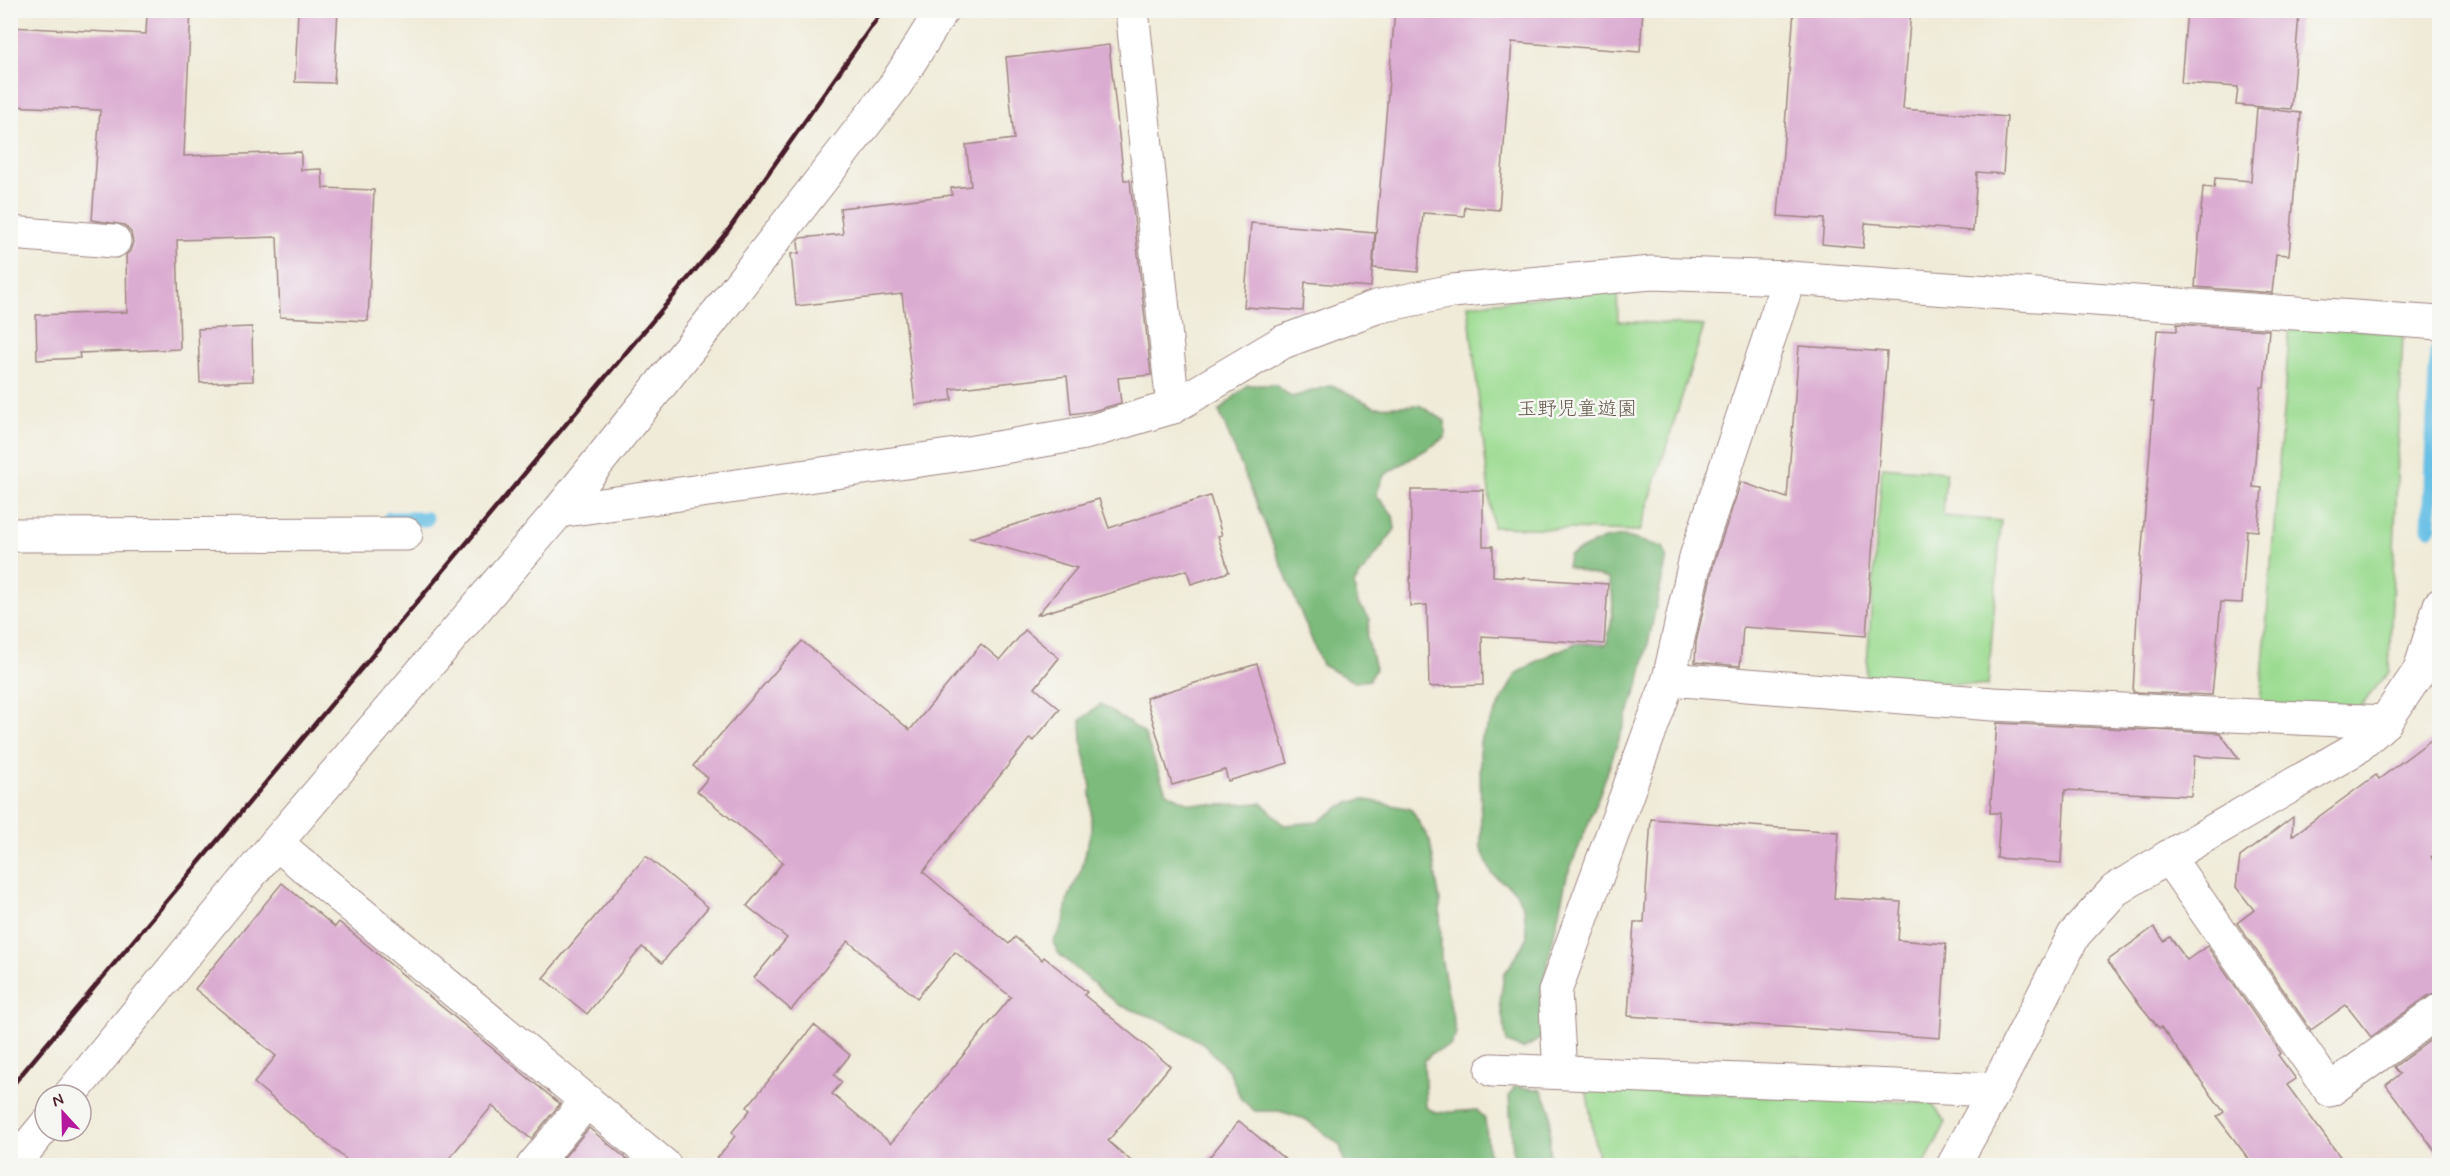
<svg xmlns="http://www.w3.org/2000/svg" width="2450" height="1176" viewBox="0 0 2450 1176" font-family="Mynerve,'Klee One',sans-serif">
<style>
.green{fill:#9bdb91;stroke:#727d5e;stroke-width:1.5}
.forest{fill:#7cbb7b;stroke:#636d53;stroke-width:1.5}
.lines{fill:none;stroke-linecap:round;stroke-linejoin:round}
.stream{stroke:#67c0e5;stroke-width:15}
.building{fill:#dbacd1}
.minor-casing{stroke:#9d8582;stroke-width:35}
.minor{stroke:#fff;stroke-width:33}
.rail{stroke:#4a1f2b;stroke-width:4.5}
.labels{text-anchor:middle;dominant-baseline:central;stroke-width:5;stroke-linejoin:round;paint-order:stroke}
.park-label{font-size:20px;fill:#62574a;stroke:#f6f6f2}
</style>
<rect width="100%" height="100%" fill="#f6f6f2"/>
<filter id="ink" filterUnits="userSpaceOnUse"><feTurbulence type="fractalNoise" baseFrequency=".0167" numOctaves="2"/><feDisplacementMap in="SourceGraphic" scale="12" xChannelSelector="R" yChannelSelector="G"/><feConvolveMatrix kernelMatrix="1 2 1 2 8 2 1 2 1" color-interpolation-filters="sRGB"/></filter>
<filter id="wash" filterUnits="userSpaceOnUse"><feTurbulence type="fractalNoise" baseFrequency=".008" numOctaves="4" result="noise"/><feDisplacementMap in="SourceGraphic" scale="24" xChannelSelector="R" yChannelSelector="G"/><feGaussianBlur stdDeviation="1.35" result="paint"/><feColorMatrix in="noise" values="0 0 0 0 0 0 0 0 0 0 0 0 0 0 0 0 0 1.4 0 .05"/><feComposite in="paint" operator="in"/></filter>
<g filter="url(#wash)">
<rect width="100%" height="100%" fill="#f0ebd8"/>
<g class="green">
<path d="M 1617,289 L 1618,321 L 1704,326 L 1640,531 L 1493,527 L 1468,305 Z"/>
<path d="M 2290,324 L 2403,333 L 2389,672 L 2356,711 L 2260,704 Z"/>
<path d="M 1882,467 L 1946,472 L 1943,516 L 2001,521 L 1988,686 L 1866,676 Z"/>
<path d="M 1586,1088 L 1931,1103 L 1946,1122 L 1924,1165 L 1599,1165 Z"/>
</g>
<g class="forest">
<path d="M 1247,385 L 1275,385 L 1292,397 L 1332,385 L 1375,407 L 1419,405 L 1445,421 L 1445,438 L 1384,475 L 1376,495 L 1393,515 L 1395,529 L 1354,584 L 1358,604 L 1370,619 L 1367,637 L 1375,669 L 1369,680 L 1355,682 L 1322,665 L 1219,411 Z"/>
<path d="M 1623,536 L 1663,547 L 1667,557 L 1640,680 L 1595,807 L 1567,876 L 1541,993 L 1543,1037 L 1523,1049 L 1507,1043 L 1500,1003 L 1504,974 L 1516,957 L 1527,936 L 1524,909 L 1515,891 L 1492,874 L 1481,849 L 1480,741 L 1516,674 L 1540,659 L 1576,643 L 1606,645 C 1612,624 1617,599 1608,579 L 1567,567 L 1569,555 L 1604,539 Z"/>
<path d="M 1101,704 L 1144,733 L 1166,792 L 1189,803 L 1217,805 L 1262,803 L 1284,825 L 1318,822 L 1341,806 L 1362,799 L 1411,809 L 1430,841 L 1440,902 L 1441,958 L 1456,1034 L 1450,1046 L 1432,1053 L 1424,1061 L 1426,1107 L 1436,1113 L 1477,1110 L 1485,1119 L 1490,1165 L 1345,1165 L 1340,1145 L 1305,1119 L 1279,1111 L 1255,1111 L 1241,1099 L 1229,1071 L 1203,1043 L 1161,1020 L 1119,1005 L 1059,954 L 1053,942 L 1064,923 L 1067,901 L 1082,868 L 1091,830 L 1091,787 L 1082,742 L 1081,720 Z"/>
<path d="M 1515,1086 L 1541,1090 L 1551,1110 L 1549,1165 L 1514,1165 L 1509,1096 Z"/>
</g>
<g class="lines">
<g class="stream">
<path d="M 390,519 L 426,519"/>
<path d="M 2429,528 L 2437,352"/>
</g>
</g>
<g id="blocks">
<g class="building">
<path d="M 152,10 L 191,10 L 184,156 L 301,152 L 301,170 L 322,169 L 323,188 L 374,190 L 368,321 L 280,317 L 277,237 L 177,240 L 180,349 L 79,353 L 80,358 L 37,360 L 36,315 L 127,312 L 126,255 L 130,251 L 133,242 L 131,232 L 124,225 L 92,220 L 100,110 L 10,106 L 10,27 L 146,34 L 147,14 L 151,14 Z"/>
<path d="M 298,10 L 338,10 L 334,83 L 295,82 Z"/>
<path d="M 1395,10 L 1643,10 L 1640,52 L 1512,42 L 1499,210 L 1465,207 L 1464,216 L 1423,213 L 1418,272 L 1373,268 Z"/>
<path d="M 1794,10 L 1911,10 L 1903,109 L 2007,117 L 2003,174 L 1977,172 L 1973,231 L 1865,223 L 1863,248 L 1822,244 L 1824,219 L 1778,216 Z"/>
<path d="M 2187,10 L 2273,10 L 2273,13 L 2299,15 L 2291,109 L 2236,105 L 2238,87 L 2181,83 Z"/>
<path d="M 1109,45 L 1124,180 L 1130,180 L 1151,375 L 1118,378 L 1121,403 L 1093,411 L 1071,414 L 1067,376 L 951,389 L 952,400 L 915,405 L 902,294 L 796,306 L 791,254 L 799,253 L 798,240 L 800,238 L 843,234 L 840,208 L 952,195 L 951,188 L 971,186 L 966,145 L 1014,139 L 1006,57 Z"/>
<path d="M 2257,108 L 2301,113 L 2289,255 L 2276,254 L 2272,293 L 2195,287 L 2203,187 L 2214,188 L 2215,178 L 2251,181 Z"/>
<path d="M 1251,223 L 1375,233 L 1371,287 L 1305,282 L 1303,311 L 1244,307 Z"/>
<path d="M 2177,324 L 2269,330 L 2264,387 L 2261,387 L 2253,487 L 2262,488 L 2258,531 L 2247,530 L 2242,603 L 2221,602 L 2212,695 L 2133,692 L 2138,595 L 2154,402 L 2151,402 L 2157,330 L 2177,331 Z"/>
<path d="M 252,327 L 253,381 L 200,383 L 198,329 Z"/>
<path d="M 1799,346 L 1887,352 L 1866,636 L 1743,627 L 1740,666 L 1695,662 L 1696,642 L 1714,562 L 1741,482 L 1787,498 Z"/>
<path d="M 1411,490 L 1483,490 L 1483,546 L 1493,546 L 1493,576 L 1608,584 L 1604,644 L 1482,636 L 1483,685 L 1429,687 L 1427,605 L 1410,606 Z"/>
<path d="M 1210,496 L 1222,535 L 1218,536 L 1229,572 L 1191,584 L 1187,570 L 1037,615 L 1077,568 L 970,538 L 1099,499 L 1109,528 Z"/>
<path d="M 1025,630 L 1059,658 L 1035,688 L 1060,709 L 1033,741 L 1030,738 L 923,872 L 1009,944 L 1015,937 L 1042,960 L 1044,957 L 1087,992 L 1084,995 L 1170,1066 L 1108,1141 L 1137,1166 L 711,1166 L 735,1136 L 732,1132 L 750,1110 L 747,1107 L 814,1025 L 850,1055 L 834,1075 L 842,1082 L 832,1094 L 891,1143 L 1011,997 L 955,952 L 917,998 L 848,941 L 791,1010 L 754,978 L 787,938 L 747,906 L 783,862 L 697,791 L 708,778 L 693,766 L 802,641 L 910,730 L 981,644 L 1000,660 Z"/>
<path d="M 1257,664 L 1288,763 L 1228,781 L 1225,770 L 1172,785 L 1146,698 Z"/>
<path d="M 1997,723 L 2220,733 L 2239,759 L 2194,756 L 2191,796 L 2065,790 L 2061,863 L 1997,858 L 2000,813 L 1990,813 Z"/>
<path d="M 2439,734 L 2439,851 L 2431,857 L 2439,869 L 2439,992 L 2429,995 L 2371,1037 L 2346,1005 L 2311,1030 L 2237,923 L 2254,910 L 2236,887 L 2240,857 L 2293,817 L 2292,836 L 2376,775 L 2379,779 Z"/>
<path d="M 1651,819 L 1839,832 L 1834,898 L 1901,902 L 1898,940 L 1946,944 L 1940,1038 L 1628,1016 L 1634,922 L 1644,922 Z"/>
<path d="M 646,856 L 708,907 L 662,963 L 642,947 L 587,1014 L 543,978 Z"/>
<path d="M 282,883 L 335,927 L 339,922 L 560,1104 L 531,1139 L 492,1106 L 443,1166 L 354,1166 L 254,1083 L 276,1056 L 195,989 Z"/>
<path d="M 2154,927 L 2164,941 L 2170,937 L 2187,960 L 2207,946 L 2281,1053 L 2278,1055 L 2296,1079 L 2287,1085 L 2347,1166 L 2254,1166 L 2217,1117 L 2224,1112 L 2161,1027 L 2159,1028 L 2140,1005 L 2107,961 Z"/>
<path d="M 2439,1034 L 2439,1156 L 2386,1085 L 2400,1074 L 2394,1067 Z"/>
<path d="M 1239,1121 L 1293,1166 L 1202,1166 Z"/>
<path d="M 589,1128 L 635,1166 L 564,1166 L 560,1162 Z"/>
</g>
</g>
</g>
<g filter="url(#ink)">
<use href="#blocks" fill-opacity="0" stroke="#9d8582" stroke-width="1.5"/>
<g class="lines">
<defs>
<g id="minor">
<path d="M 1132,10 L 1173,407"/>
<path d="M 10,233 L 114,241"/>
<path d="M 559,511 L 956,455 L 1085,433 L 1173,407 L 1283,342 L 1376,307 L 1452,291 L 1652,273 L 1789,278 L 2440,323"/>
<path d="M 10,535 L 406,534"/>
<path d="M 1669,679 L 1993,704 L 2385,722"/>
<path d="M 276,843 L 665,1166"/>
<path d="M 2168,857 L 2330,1090 L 2440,1010"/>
<path d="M 1492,1070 L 1995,1090"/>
<path d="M 1560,1072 L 1555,991 L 1669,679 L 1696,557 L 1789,278"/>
<path d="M 70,1095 L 276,843 L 559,511 L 705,329 L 896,84 L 942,10"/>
<path d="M 12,1166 L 45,1126"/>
<path d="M 533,1166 L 587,1101"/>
<path d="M 1953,1166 L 1995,1090 L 2074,935 L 2115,890 L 2168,857 L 2355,749 L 2385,722 L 2420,670 L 2440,605"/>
</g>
</defs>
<use href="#minor" class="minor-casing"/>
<use href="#minor" class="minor"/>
<path class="rail" d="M 10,1088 L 727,232 L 883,10"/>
</g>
</g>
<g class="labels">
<g class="park-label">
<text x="1577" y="409">玉野児童遊園</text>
</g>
</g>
<rect width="2450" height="1176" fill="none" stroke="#f6f6f2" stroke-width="36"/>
<g transform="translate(63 1113) rotate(338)"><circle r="28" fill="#f6f6f2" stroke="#b1a0a2" stroke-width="1.5"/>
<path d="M0-4.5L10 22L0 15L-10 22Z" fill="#b5179e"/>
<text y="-9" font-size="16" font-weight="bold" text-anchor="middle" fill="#4a1f2b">N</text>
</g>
</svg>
